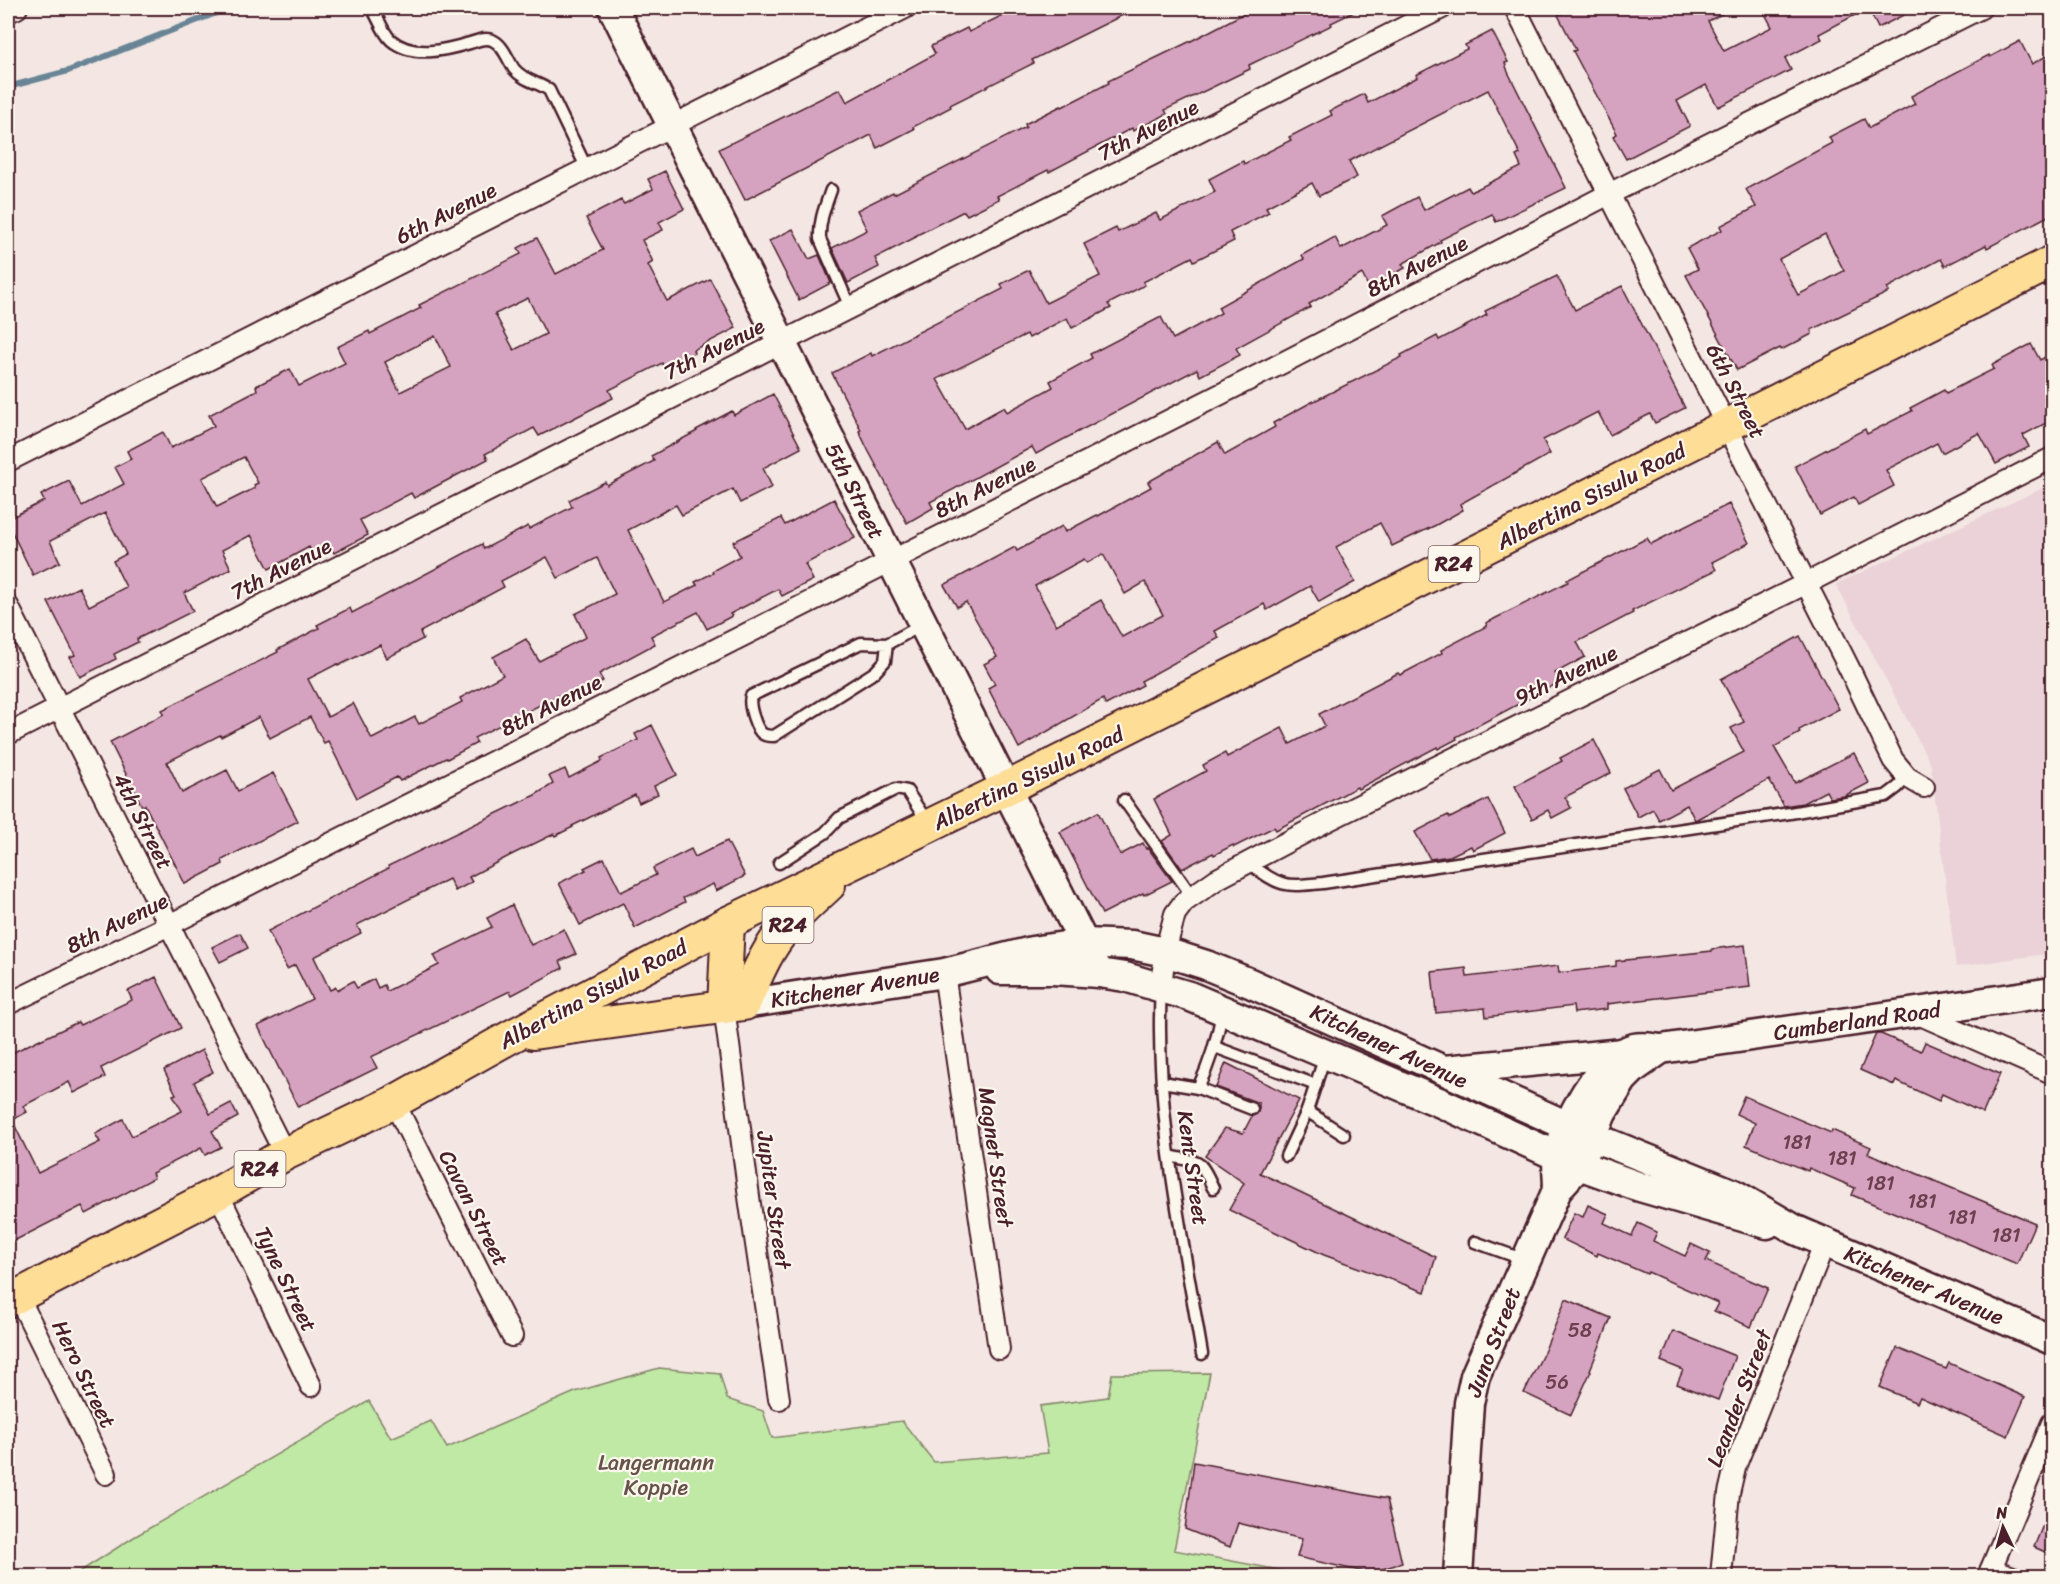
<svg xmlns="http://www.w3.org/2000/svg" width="2060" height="1584" viewBox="0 0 2060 1584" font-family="Sriracha,sans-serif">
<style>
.built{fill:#ead2d8}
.green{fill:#bfe9a5;stroke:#848468;stroke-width:1.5}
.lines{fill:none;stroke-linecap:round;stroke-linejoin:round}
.stream{stroke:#688495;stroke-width:6}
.building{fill:#d5a3bf;stroke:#4a1f2b;stroke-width:1.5;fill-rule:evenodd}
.lane-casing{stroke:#4a1f2b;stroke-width:15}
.street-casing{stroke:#4a1f2b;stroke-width:24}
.secondary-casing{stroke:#4a1f2b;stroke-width:33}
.primary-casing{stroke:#4a1f2b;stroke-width:36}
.lane{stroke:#fbf7ec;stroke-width:10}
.street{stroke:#fbf7ec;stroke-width:20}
.secondary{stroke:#fbf7ec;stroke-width:28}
.primary{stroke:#fedd96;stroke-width:32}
.labels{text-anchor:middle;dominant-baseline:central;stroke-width:4.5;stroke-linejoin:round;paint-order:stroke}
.number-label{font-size:20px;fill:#6d4050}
.shield{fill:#fbf7ec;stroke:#7f6065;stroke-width:1.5}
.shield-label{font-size:21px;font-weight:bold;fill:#4a1f2b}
.street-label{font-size:22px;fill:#4a1f2b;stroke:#fbf7ec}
.park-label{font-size:22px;fill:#67524a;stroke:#fbf7ec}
</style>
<rect width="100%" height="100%" fill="#f3e6e3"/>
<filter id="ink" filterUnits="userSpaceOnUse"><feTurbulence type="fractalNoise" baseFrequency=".0167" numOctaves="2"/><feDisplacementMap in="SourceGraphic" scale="12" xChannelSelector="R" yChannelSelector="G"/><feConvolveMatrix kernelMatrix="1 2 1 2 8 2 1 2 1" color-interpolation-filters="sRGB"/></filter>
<g filter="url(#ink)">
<path class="built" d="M 2052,484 L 2052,953 L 1956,967 L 1931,765 L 1836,584 Z"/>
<path class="green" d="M 659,1368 L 720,1374 L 727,1399 L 763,1411 L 772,1438 L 902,1421 L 934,1462 L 1048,1453 L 1040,1406 L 1108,1397 L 1112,1374 L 1210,1373 L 1174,1550 L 1311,1576 L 73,1576 L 134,1537 L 369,1401 L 391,1438 L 431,1421 L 447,1448 L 575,1392 Z"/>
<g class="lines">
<path class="stream" d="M 8,87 L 68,71 L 229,8"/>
</g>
<g class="building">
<path d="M 1017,8 L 1137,8 L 1032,60 L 1034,63 L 950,105 L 951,107 L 913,127 L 914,129 L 877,148 L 871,135 L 745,200 L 719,149 L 840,89 L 847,102 L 935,54 L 931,46 L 967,28 L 969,32 Z"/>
<path d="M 1254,8 L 1362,8 L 1331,23 L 1332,25 L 1249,65 L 1250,69 L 1165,110 L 1167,114 L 1133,131 L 1132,128 L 1049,172 L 1048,170 L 997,196 L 999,199 L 967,215 L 964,211 L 915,236 L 916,237 L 875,258 L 879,267 L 848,283 L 832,248 L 867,230 L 857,210 L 893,192 L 894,194 L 1026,127 L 1025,124 L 1061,106 L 1062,107 L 1109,83 L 1108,81 L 1193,40 Z"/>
<path d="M 1573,8 L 1733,8 L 1708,21 L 1724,51 L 1772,27 L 1762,8 L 1917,8 L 1878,28 L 1868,8 L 1819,34 L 1822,39 L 1785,58 L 1791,70 L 1718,107 L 1706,85 L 1677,101 L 1690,126 L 1626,159 L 1613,136 L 1617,134 L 1573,51 L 1576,50 L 1558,15 Z"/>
<path d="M 1492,31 L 1508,62 L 1505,63 L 1508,72 L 1566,188 L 1496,222 L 1492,214 L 1440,240 L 1441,242 L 1402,264 L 1405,268 L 1369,288 L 1362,274 L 1309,304 L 1311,307 L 1236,348 L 1240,355 L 1200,376 L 1197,369 L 1036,454 L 1032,447 L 930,502 L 933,508 L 907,523 L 868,450 L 859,431 L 861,430 L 832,373 L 871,353 L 872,356 L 1003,289 L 1001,284 L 1029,270 L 1046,303 L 1100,276 L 1084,244 L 1116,228 L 1118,232 L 1156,213 L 1160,220 L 1215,192 L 1209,179 L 1243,161 L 1244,164 L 1291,140 L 1289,137 L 1332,115 L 1330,111 L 1364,94 L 1368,103 L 1418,77 L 1416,75 L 1467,49 L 1465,45 ZM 1488,90 L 1520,154 L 1516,156 L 1521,167 L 1471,192 L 1468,187 L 1424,210 L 1417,197 L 1382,216 L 1387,225 L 1341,249 L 1335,237 L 1302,255 L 1304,259 L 1218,307 L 1221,313 L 1173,339 L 1161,317 L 1090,354 L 1092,358 L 1050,381 L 1053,387 L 1007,412 L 1004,407 L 965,429 L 937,379 L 1027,334 L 1029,338 L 1067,318 L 1072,328 L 1111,308 L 1108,304 L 1145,285 L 1143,282 L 1192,257 L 1194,261 L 1234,241 L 1230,232 L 1269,212 L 1266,207 L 1312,183 L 1319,196 L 1357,177 L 1349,161 Z"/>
<path d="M 2020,41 L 2032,64 L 2052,53 L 2052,214 L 1987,248 L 1986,245 L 1945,266 L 1941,259 L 1887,288 L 1889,292 L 1811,330 L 1812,334 L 1781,350 L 1780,348 L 1737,370 L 1686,275 L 1698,269 L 1687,248 L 1722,230 L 1720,226 L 1756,207 L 1746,189 L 1832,143 L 1829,137 L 1864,119 L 1869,128 L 1915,104 L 1911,96 L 1989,55 L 1990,57 ZM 1825,234 L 1844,271 L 1798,295 L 1779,259 Z"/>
<path d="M 665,171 L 684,209 L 659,222 L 663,230 L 642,240 L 653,262 L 648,265 L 667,301 L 710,279 L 736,328 L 693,350 L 694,353 L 664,369 L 662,363 L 609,390 L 613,398 L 580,415 L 539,436 L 534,428 L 485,454 L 488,459 L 446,481 L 414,498 L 411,493 L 360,520 L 368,535 L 334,553 L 329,543 L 312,552 L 309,547 L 269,569 L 251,535 L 222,550 L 231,569 L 184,593 L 193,611 L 137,639 L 138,642 L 114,654 L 116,659 L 80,677 L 70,657 L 75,655 L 48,602 L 79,587 L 89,606 L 126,587 L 113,561 L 126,554 L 105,513 L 50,541 L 60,562 L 33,575 L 8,524 L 8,519 L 44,501 L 41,495 L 69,481 L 82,506 L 124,484 L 115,467 L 131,459 L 127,451 L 163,432 L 171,448 L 214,426 L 209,415 L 257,390 L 256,386 L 290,369 L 299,386 L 345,363 L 337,347 L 369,331 L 370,334 L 421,308 L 419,305 L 521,254 L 518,248 L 537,238 L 556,274 L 603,250 L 586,218 L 621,200 L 624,204 L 653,189 L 648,179 ZM 528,298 L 546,334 L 514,350 L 495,314 ZM 435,336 L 451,367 L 400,392 L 385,362 ZM 244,457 L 258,483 L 254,485 L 255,488 L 217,507 L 202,478 Z"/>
<path d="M 793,229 L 809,259 L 819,255 L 831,283 L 799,300 L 769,241 Z"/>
<path d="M 1557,276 L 1575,310 L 1622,286 L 1685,408 L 1655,423 L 1650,414 L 1610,435 L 1598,412 L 1543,440 L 1550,454 L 1460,504 L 1463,510 L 1436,525 L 1392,546 L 1380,523 L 1336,547 L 1355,582 L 1319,602 L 1310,586 L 1267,610 L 1264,604 L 1215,631 L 1219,638 L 1141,681 L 1143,685 L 1106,705 L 1103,699 L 1019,748 L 988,688 L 995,684 L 984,664 L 997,657 L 966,602 L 957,607 L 944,585 L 1015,547 L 1017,551 L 1062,526 L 1065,532 L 1097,515 L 1098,516 L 1151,487 L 1148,482 L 1218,442 L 1225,455 L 1275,427 L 1273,423 L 1310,403 L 1402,357 L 1401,355 L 1437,336 L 1439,340 L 1487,315 L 1485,311 ZM 1103,554 L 1125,594 L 1145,582 L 1163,615 L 1122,637 L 1101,600 L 1056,625 L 1035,586 L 1084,559 L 1087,563 Z"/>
<path d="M 2031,344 L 2040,360 L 2052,353 L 2052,420 L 2023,435 L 2029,447 L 1996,464 L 1979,433 L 1942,453 L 1937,443 L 1886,470 L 1894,486 L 1858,505 L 1854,497 L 1820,515 L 1795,466 L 1865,429 L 1867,434 L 1912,411 L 1910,408 L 1944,390 L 1946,393 L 1994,369 L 1992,365 Z"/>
<path d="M 773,394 L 801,448 L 763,468 L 772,487 L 740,503 L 733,489 L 682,515 L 676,505 L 628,530 L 664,602 L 697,585 L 695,582 L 713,573 L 712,571 L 740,556 L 733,542 L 781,518 L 785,525 L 834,499 L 855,538 L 805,564 L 813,580 L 782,596 L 778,589 L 730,614 L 732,616 L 707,629 L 698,612 L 651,636 L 655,644 L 599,674 L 603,681 L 565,700 L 562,694 L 474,738 L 477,743 L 447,759 L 446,758 L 400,781 L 397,777 L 357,798 L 328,741 L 324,743 L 310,717 L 270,738 L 259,717 L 221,737 L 220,735 L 167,762 L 182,793 L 227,770 L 238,791 L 273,773 L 298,821 L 222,860 L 223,864 L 185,884 L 145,805 L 142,806 L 110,742 L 164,714 L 162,710 L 278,652 L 277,650 L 319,628 L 317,625 L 350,608 L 352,613 L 482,544 L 484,549 L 528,526 L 529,529 L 572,507 L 569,500 L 605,482 L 607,485 L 654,461 L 651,456 L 697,431 L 696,430 L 732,411 L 734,415 ZM 547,557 L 558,578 L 597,558 L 615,594 L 575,614 L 586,637 L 539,661 L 526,639 L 493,657 L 503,675 L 460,698 L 462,702 L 419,724 L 415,717 L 372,739 L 353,703 L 328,717 L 308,679 L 337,664 L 338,666 L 380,645 L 387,658 L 423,639 L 420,632 L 504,587 L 501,581 Z"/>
<path d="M 1729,504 L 1749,543 L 1712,562 L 1716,570 L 1632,611 L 1633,613 L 1577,642 L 1585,657 L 1555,673 L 1560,682 L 1456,737 L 1457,739 L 1438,749 L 1437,747 L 1358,789 L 1357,787 L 1276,830 L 1274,827 L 1234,847 L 1233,845 L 1214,855 L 1213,853 L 1182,869 L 1162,841 L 1172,835 L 1154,799 L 1206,771 L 1203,765 L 1225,753 L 1227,757 L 1282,728 L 1290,744 L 1325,726 L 1319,714 L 1398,673 L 1400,675 L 1442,653 L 1441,650 L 1487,626 L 1486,623 L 1568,582 L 1567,580 L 1647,538 L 1651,544 Z"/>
<path d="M 1800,636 L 1839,709 L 1799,730 L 1800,733 L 1774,747 L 1795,783 L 1854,753 L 1869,783 L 1844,796 L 1830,798 L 1826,791 L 1803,803 L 1784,806 L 1769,780 L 1697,819 L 1695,820 L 1687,805 L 1659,820 L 1653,809 L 1638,817 L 1623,788 L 1660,769 L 1671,790 L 1744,752 L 1731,728 L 1744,722 L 1721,679 Z"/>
<path d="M 652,725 L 677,775 L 654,786 L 658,794 L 639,803 L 635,795 L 572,826 L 573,827 L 555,836 L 554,834 L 513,854 L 469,877 L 472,882 L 455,891 L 449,879 L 357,925 L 361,933 L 314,957 L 330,990 L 336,987 L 337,990 L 353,981 L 357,988 L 374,979 L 378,988 L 384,985 L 387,991 L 439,965 L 434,955 L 492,927 L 487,918 L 512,905 L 531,945 L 564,929 L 576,954 L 560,961 L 563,968 L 512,995 L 510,991 L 371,1057 L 377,1068 L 298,1107 L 258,1026 L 312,999 L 295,965 L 287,969 L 268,931 L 389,868 L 388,866 L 535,795 L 553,784 L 549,776 L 565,769 L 569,778 L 602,761 L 601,758 L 638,740 L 635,734 Z"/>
<path d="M 1594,740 L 1611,773 L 1565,797 L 1571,808 L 1552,818 L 1548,810 L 1532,819 L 1515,786 L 1562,761 L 1560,758 Z"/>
<path d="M 1488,799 L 1505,833 L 1473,850 L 1471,846 L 1450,856 L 1430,859 L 1415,832 L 1448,815 L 1450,818 Z"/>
<path d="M 1098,812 L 1120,855 L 1143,843 L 1146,849 L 1148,848 L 1172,881 L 1144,895 L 1143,893 L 1102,914 L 1060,832 Z"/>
<path d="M 727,841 L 745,876 L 716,891 L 713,884 L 683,898 L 685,902 L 635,928 L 623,903 L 580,925 L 559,883 L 586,870 L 584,868 L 604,858 L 621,892 L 656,875 L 653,868 L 691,849 L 695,857 Z"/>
<path d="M 240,933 L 248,948 L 220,962 L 212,947 Z"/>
<path d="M 1745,945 L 1750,987 L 1607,1004 L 1607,1009 L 1574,1013 L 1573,1006 L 1486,1017 L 1485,1008 L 1436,1013 L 1432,972 L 1466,968 L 1467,977 L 1558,966 L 1559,973 L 1616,966 L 1616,961 L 1712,951 L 1712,949 Z"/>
<path d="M 156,977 L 181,1028 L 101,1068 L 105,1077 L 74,1093 L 69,1082 L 23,1106 L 27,1112 L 12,1120 L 38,1173 L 100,1142 L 95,1134 L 123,1119 L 132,1136 L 182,1111 L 173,1095 L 176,1094 L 164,1070 L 202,1050 L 213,1072 L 194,1082 L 210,1114 L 231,1103 L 238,1117 L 212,1131 L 221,1147 L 205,1155 L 201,1148 L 152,1173 L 154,1178 L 86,1214 L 82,1206 L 8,1244 L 8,1055 L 40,1039 L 40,1040 L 78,1022 L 80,1025 L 132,1000 L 128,991 Z"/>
<path d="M 1876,1034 L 1881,1034 L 1921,1051 L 1925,1042 L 2000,1074 L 1983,1113 L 1942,1094 L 1939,1101 L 1896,1081 L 1894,1085 L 1860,1070 Z"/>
<path d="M 1226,1063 L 1299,1100 L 1260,1173 L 1436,1257 L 1425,1292 L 1324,1255 L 1229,1210 L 1244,1183 L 1205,1156 L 1225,1128 L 1243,1133 L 1252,1116 L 1257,1114 L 1259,1108 L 1259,1103 L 1216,1087 Z"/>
<path d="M 1744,1096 L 1831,1133 L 1832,1130 L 1871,1147 L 1868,1153 L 2035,1223 L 2017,1264 L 1852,1195 L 1855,1188 L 1809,1168 L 1808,1171 L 1746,1145 L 1755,1123 L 1736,1114 Z"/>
<path d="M 1588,1205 L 1608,1214 L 1604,1223 L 1632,1236 L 1638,1223 L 1657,1232 L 1653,1241 L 1685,1256 L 1691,1244 L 1710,1253 L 1706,1261 L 1768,1288 L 1751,1327 L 1714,1311 L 1718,1303 L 1648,1272 L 1647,1274 L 1598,1253 L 1597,1256 L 1562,1239 L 1574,1213 L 1583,1217 Z"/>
<path d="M 1566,1299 L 1611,1318 L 1590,1370 L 1591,1371 L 1571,1415 L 1524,1393 L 1545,1350 Z"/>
<path d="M 1673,1331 L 1735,1356 L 1718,1400 L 1677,1384 L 1683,1370 L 1661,1361 Z"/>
<path d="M 1897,1348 L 1946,1369 L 1949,1363 L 2025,1397 L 2008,1436 L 1920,1397 L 1917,1403 L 1880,1387 Z"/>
<path d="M 1194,1462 L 1387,1499 L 1402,1563 L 1369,1573 L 1297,1557 L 1302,1539 L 1238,1523 L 1230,1547 L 1185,1529 Z"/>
<path d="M 2052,1503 L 2052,1555 L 2034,1547 Z"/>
</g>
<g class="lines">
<defs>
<g id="lane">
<path d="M 372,8 C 378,17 383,33 391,40 C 413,59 446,50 470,43 C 477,41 485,37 492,40 C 503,44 508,60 514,69 C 524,81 537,82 549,90 L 587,169"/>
<path d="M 831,190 C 825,207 819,221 820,239 L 850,307"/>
<path d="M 887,644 L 885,661 L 875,672 L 774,736 C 770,736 766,736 763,734 C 756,730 748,705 751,696 L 861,643 L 887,644 L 922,625"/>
<path d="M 1124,800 L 1192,896"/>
<path d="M 779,863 L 825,833 L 839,818 L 896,789 L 907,791 L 928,823"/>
<path d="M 1249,863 C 1281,887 1283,887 1323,883 L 1790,813 L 1886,796 L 1898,787 L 1907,777"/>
<path d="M 1161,988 C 1154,1111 1182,1233 1202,1354"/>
<path d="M 1215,1047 L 1316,1085"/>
<path d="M 1162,1082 L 1198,1088 C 1210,1063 1217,1040 1222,1013"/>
<path d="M 1198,1088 L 1252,1109"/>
<path d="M 1307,1111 L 1344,1135"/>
<path d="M 1170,1156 C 1200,1163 1200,1158 1213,1188"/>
<path d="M 1286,1156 L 1307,1111 L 1325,1056"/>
<path d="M 1475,1242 L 1525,1260"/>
</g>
<g id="street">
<path d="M 1515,8 L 1849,668 L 1893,760 L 1907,777 L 1924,787"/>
<path d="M 8,12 L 17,8"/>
<path d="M 8,461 L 905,8"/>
<path d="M 8,606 L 285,1154"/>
<path d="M 8,734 L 1442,8"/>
<path d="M 944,973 L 999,1349"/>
<path d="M 1161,987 L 1165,952 L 1175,914 L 1184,902 L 1217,879 L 1325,822 L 1805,584 L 2052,458"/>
<path d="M 8,1004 L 169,925 L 891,561 L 1294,357 L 1609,194 L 1981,8"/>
<path d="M 724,1007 L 750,1204 L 779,1399"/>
<path d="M 1916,1013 L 2052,1073"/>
<path d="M 394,1102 L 512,1336"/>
<path d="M 218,1193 L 311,1386"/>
<path d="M 18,1296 L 106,1474"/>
<path d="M 1991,1569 L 2010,1576"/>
<path d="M 1721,1576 L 1729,1493 L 1735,1467 L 1825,1242"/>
<path d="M 1988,1576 L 2052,1423"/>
</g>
<g id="secondary">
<path d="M 613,8 L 1099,973"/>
<path d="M 1000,970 L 1053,970 L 1099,973 L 1125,977 L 1189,996 L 1441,1103 L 1568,1161 L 1640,1187 L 1767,1224"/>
<path d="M 744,1004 L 944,973 L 1032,951 L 1084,943 L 1132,945 L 1165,952 L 1206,965 L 1250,983 L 1581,1132 L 1734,1194 L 1796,1230 L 2052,1340"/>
<path d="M 1444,1070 L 1623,1053"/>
<path d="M 1558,1188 C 1558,1178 1556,1165 1558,1155 C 1566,1122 1599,1058 1634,1048 C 1643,1046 1652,1048 1661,1049 C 1792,1029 1922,1012 2052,992"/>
<path d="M 1458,1576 L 1469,1403 L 1475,1376 L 1558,1188 L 1579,1165 L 1602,1113 L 1623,1079 L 1634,1068 L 1661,1049"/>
</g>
<g id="primary">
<path d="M 724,1007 L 728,923"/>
<path d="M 533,1033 L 744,1004 C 754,981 764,956 779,936 C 793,917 812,901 829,885"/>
<path d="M 8,1301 L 218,1193 L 285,1154 L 394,1102 L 512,1036 L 728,923 L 1005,789 L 2052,262"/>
</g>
</defs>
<use href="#lane" class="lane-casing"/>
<use href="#street" class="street-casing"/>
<use href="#secondary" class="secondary-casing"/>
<use href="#primary" class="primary-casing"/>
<use href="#lane" class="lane"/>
<use href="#street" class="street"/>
<use href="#secondary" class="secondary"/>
<use href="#primary" class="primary"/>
</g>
</g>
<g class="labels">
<g class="number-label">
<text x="1797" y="1142">181</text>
<text x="1842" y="1158">181</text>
<text x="1880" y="1183">181</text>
<text x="1922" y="1201">181</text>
<text x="1962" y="1217">181</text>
<text x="2006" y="1235">181</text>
<text x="1580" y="1330">58</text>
<text x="1557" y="1382">56</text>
</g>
<g class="shield">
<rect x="1428.5" y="546" width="51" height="36" rx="4.5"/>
<rect x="762.5" y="907" width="51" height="36" rx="4.5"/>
<rect x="234.5" y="1151" width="51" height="36" rx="4.5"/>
</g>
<g class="shield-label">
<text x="1454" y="564">R24</text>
<text x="788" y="925">R24</text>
<text x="260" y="1169">R24</text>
</g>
<g class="street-label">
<text transform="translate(1148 130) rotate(-27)">7th Avenue</text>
<text transform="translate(446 213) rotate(-27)">6th Avenue</text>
<text transform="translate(1417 266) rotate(-27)">8th Avenue</text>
<text transform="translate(714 349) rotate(-27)">7th Avenue</text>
<text transform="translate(1736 391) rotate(63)">6th Street</text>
<text transform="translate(985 487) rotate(-27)">8th Avenue</text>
<text transform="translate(855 491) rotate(63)">5th Street</text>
<text transform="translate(1591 496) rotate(-27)">Albertina Sisulu Road</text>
<text transform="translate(281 569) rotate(-27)">7th Avenue</text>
<text transform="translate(1566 675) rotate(-26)">9th Avenue</text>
<text transform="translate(551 705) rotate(-27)">8th Avenue</text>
<text transform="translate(1028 778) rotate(-26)">Albertina Sisulu Road</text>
<text transform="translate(143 821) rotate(63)">4th Street</text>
<text transform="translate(117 923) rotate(-26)">8th Avenue</text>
<text transform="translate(855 987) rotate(-9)">Kitchener Avenue</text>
<text transform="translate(593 994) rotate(-28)">Albertina Sisulu Road</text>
<text transform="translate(1857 1021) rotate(-8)">Cumberland Road</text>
<text transform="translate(1389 1046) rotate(25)">Kitchener Avenue</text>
<text transform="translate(996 1157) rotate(82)">Magnet Street</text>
<text transform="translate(1193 1168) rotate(82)">Kent Street</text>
<text transform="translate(774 1200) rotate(82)">Jupiter Street</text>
<text transform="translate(474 1208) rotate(63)">Cavan Street</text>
<text transform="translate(286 1279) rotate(64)">Tyne Street</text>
<text transform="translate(1924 1285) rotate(23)">Kitchener Avenue</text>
<text transform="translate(1493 1342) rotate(-69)">Juno Street</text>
<text transform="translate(84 1374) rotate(64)">Hero Street</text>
<text transform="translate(1739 1398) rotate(-69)">Leander Street</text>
</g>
<g class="park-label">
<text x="656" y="1462">Langermann<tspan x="656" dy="25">Koppie</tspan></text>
</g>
</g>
<rect width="2060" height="1584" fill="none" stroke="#fbf7ec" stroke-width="30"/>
<rect x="15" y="15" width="2030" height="1554" fill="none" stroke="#4a1f2b" stroke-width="2" filter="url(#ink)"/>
<g transform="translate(2003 1527) rotate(355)" stroke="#fbf7ec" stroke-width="4.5" paint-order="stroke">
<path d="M0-4.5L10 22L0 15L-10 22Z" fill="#4a1f2b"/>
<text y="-9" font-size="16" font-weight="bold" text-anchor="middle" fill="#4a1f2b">N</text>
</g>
</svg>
